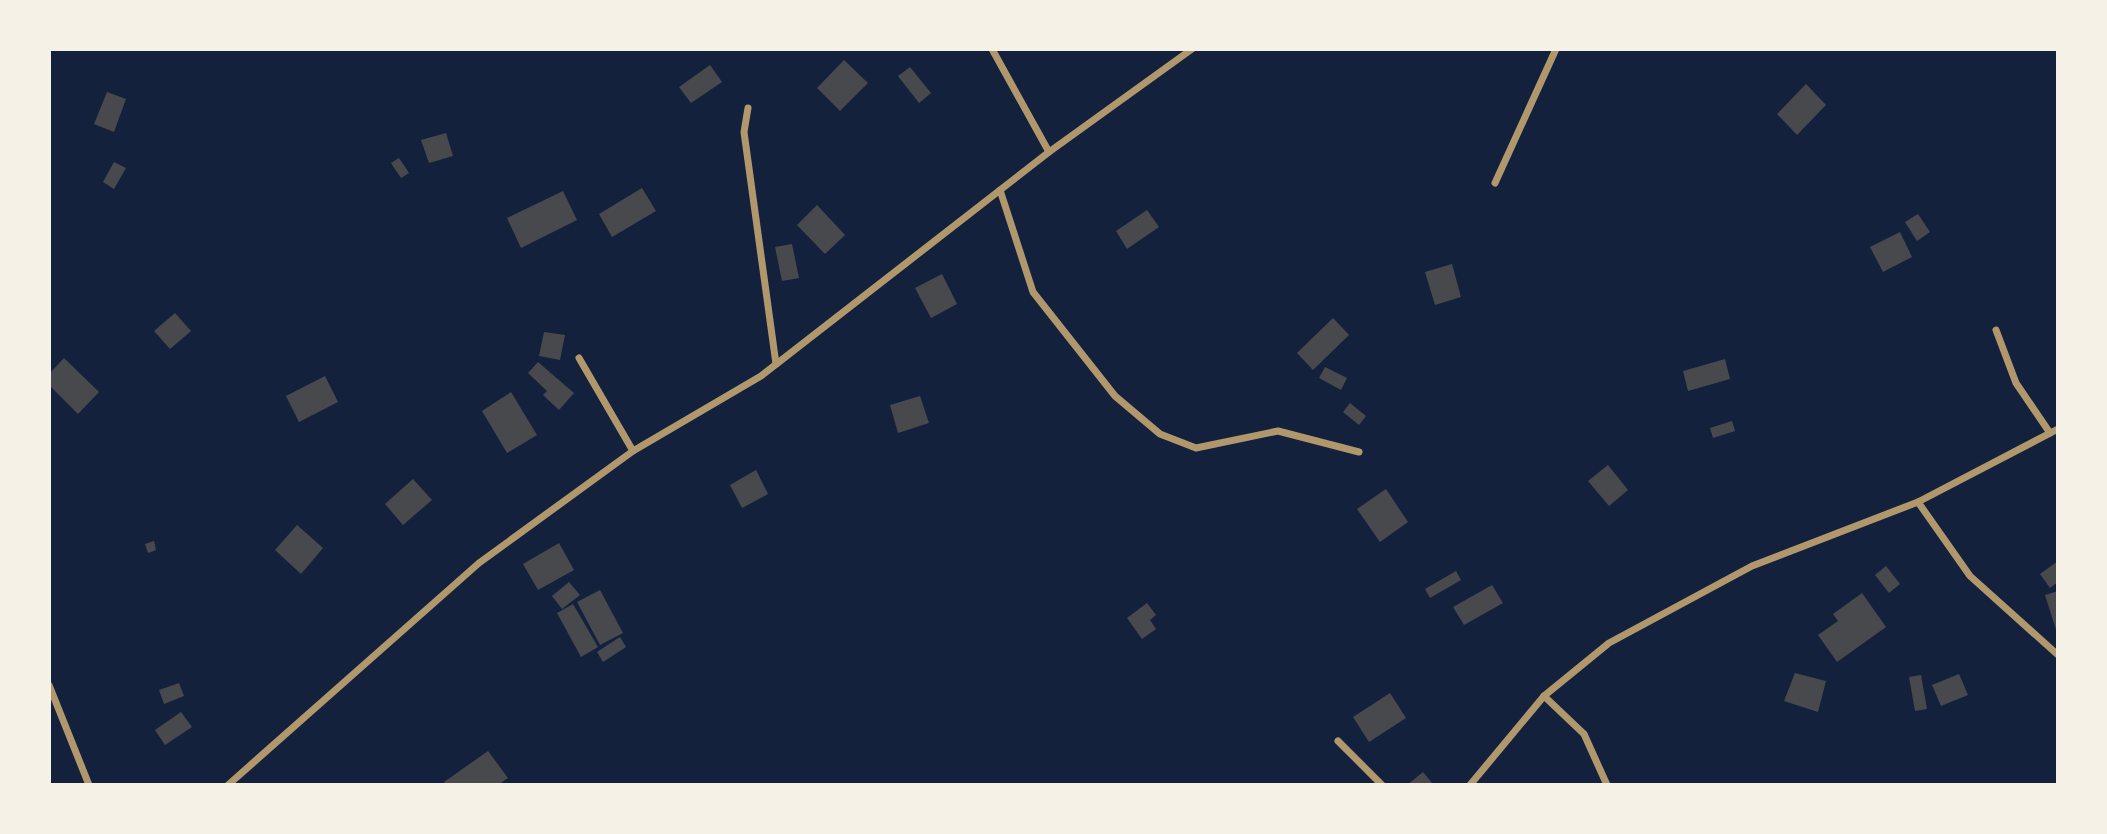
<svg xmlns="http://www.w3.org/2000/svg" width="2107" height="834" viewBox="0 0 2107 834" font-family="'Source Sans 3',sans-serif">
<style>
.building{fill:#48494c}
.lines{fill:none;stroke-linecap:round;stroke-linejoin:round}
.minor{stroke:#b1986c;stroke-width:7}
</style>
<rect width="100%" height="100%" fill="#14213d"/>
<g class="building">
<path d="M 844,60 L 868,83 L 840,111 L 817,88 Z"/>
<path d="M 710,65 L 722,82 L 691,103 L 679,87 Z"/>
<path d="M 910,67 L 931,93 L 919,103 L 898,76 Z"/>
<path d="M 1806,84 L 1826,105 L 1797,135 L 1777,114 Z"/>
<path d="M 107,92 L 126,99 L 114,132 L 94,124 Z"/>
<path d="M 446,133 L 453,156 L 429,163 L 421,140 Z"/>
<path d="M 399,158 L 409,173 L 401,178 L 391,163 Z"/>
<path d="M 114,162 L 126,168 L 114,189 L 103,182 Z"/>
<path d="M 642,188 L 656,211 L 612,237 L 599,214 Z"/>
<path d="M 563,191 L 577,220 L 521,248 L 507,218 Z"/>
<path d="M 817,205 L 845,235 L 825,254 L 797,225 Z"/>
<path d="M 1147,210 L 1159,227 L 1127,249 L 1116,231 Z"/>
<path d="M 1918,214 L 1930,232 L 1917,241 L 1905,222 Z"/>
<path d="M 1900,232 L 1912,257 L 1883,272 L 1870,247 Z"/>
<path d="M 792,244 L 799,278 L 782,281 L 775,247 Z"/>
<path d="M 1452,264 L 1461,297 L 1435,305 L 1425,272 Z"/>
<path d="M 942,274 L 957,304 L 931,318 L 915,288 Z"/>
<path d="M 175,313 L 191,331 L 170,349 L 154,331 Z"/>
<path d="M 1333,318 L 1349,335 L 1313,370 L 1297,353 Z"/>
<path d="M 544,332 L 565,335 L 560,360 L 539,356 Z"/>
<path d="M 64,358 L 99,392 L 78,414 L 49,385 L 49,374 Z"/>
<path d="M 1725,359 L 1730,379 L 1688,391 L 1683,371 Z"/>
<path d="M 538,362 L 574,393 L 559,410 L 543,395 L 547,391 L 528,373 Z"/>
<path d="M 1325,367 L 1347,378 L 1341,390 L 1319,378 Z"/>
<path d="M 325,376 L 338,402 L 299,422 L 286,396 Z"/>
<path d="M 511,392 L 537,435 L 507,453 L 482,411 Z"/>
<path d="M 920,396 L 929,423 L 898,433 L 890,405 Z"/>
<path d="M 1350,403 L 1366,416 L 1359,425 L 1343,412 Z"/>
<path d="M 1732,421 L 1735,431 L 1713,438 L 1710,428 Z"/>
<path d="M 1608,465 L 1628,490 L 1609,506 L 1588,481 Z"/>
<path d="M 756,470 L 768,494 L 742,508 L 730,485 Z"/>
<path d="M 413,479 L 432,500 L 403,525 L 385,504 Z"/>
<path d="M 1386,489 L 1408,522 L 1380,542 L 1357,509 Z"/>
<path d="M 297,525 L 323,548 L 301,574 L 275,550 Z"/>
<path d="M 154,541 L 156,550 L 148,553 L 145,544 Z"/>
<path d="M 559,543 L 574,570 L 538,590 L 523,564 Z"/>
<path d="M 2058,561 L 2058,582 L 2050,588 L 2040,574 Z"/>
<path d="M 1886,566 L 1900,584 L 1889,593 L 1875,575 Z"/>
<path d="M 1456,571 L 1461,580 L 1430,598 L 1425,589 Z"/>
<path d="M 569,582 L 580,595 L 562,609 L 552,596 Z"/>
<path d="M 1492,585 L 1503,603 L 1464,625 L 1453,607 Z"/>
<path d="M 600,590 L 623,633 L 600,645 L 577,602 Z"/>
<path d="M 2058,591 L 2058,633 L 2057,633 L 2045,595 Z"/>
<path d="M 1862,593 L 1886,627 L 1837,662 L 1818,635 L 1838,621 L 1833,614 Z"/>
<path d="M 1147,603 L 1156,615 L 1150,620 L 1156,629 L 1142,639 L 1127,618 Z"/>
<path d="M 573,604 L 598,647 L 581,657 L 557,613 Z"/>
<path d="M 620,637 L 626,647 L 603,662 L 597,652 Z"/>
<path d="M 1795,673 L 1826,681 L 1818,712 L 1784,701 Z"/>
<path d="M 1959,674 L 1968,695 L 1941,706 L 1932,685 Z"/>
<path d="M 1921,675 L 1927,709 L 1915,711 L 1909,677 Z"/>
<path d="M 179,683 L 184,696 L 164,704 L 159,690 Z"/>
<path d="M 1390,693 L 1406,718 L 1369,742 L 1353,717 Z"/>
<path d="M 181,712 L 192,727 L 165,745 L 155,730 Z"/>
<path d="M 488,751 L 508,778 L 498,785 L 446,785 L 444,782 Z"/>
<path d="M 1423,772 L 1432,783 L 1429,785 L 1407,785 Z"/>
</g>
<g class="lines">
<g class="minor">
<path d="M 992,49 L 1049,152"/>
<path d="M 748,108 L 744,132 L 776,364"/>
<path d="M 1495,183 L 1556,49"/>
<path d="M 1000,190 L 1033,292 L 1115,396 L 1160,434 L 1196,448 L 1278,431 L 1359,452"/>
<path d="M 1996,330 L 2016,383 L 2050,433"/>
<path d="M 579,358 L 633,451"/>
<path d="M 1918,502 L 1970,576 L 2058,655"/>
<path d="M 49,685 L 89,785"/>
<path d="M 1544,696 L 1584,734 L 1607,785"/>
<path d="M 1338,741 L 1382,785"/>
<path d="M 228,785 L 479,563 L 633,451 L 761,376 L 1049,152 L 1192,49"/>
<path d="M 1470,785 L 1544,696 L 1609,643 L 1752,566 L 1918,502 L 2058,429"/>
</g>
</g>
<rect width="2107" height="834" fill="none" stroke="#f6f1e7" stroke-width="102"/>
</svg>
